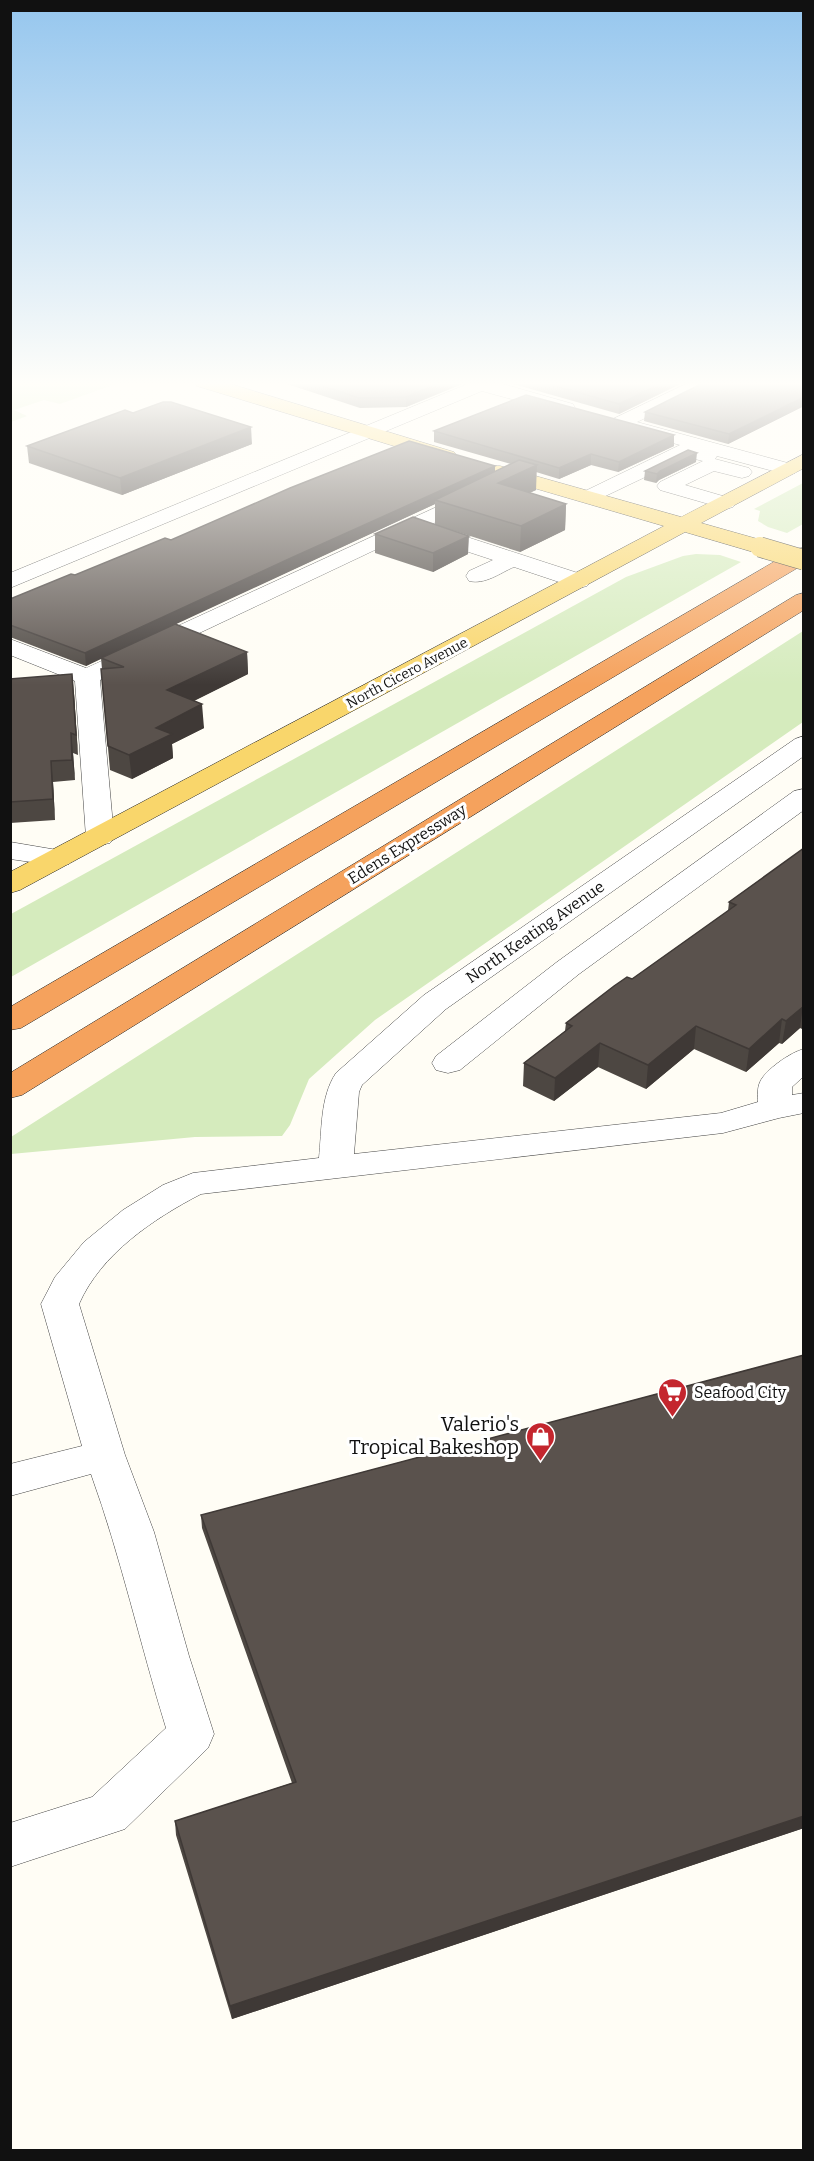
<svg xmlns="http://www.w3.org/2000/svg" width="814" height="2161" viewBox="0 0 814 2161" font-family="Bitter,serif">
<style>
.green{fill:#d5ebbd}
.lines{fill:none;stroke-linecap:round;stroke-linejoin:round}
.minor-casing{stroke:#444;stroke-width:1}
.major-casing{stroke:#222;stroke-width:1}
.highway-casing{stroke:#222;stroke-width:1}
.minor{fill:#fff;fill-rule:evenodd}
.major{fill:#f9d66b;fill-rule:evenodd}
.highway{fill:#f5a25d;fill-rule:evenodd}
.major-bridge-casing{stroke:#222;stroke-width:21;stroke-linecap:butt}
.major-bridge{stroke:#f9d66b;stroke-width:20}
.wall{fill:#4d4742}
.shaded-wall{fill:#3f3936}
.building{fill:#5a524d;stroke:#3f3936;stroke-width:1.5}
.labels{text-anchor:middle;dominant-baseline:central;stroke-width:6;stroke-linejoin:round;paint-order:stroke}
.far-street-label{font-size:14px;fill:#111;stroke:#fff}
.street-label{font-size:16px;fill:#111;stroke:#fff}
.poi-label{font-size:16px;fill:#111;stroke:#fff;text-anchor:start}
.near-poi-label{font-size:20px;fill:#111;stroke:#fff;text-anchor:end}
</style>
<rect width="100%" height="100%" fill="#fffdf5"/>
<g class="green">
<path d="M 121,382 L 60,404 L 44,400 L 14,410 L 27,416 L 11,422 L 11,382 Z"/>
<path d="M 803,483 L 803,524 L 787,533 L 768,527 L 758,521 L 760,511 L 754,509 Z"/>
<path d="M 696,554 L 720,555 L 741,562 L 11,977 L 11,914 L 626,577 L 683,556 Z"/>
<path d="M 803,631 L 803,722 L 375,1020 L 309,1079 L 290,1125 L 282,1136 L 195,1137 L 11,1154 L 11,1137 Z"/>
</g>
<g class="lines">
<defs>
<g id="minor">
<path d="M 463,382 L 496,382 L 573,404 L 575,408 L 573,412 L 566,414 L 482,391 L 10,588 L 10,573 L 465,385 Z"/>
<path d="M 690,382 L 715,382 L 712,386 L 637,422 L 795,465 L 798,469 L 795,473 L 788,475 L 717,456 L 715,459 L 749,468 L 752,472 L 749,476 L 742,478 L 714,471 L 685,485 L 733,499 L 736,503 L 733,507 L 726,509 L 660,490 L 657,486 L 660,482 L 703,461 L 687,457 L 595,501 L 588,503 L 581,501 L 578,497 L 581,493 L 680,445 L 613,427 L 610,423 L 613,419 Z"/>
<path d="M 476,489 L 483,491 L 486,495 L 483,499 L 430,525 L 587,576 L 590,581 L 587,586 L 579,588 L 571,586 L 514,567 C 500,573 485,585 469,581 L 466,576 L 469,571 L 493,560 L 417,535 L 415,531 L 100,680 L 114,837 L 110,843 L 100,845 L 90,843 L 86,837 L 75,681 L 10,655 L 10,639 L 86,668 Z"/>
<path d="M 804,736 L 804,756 L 446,1009 L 362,1085 L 359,1092 L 354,1154 L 721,1113 L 758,1102 C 758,1096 757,1088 760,1082 C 765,1070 791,1052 804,1049 L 804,1076 L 792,1087 L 792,1095 L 804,1093 L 804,1113 L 779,1118 L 723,1133 L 201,1194 C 153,1219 101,1254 79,1304 L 125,1455 L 154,1532 L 189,1656 L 214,1734 L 208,1748 L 125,1829 L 10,1867 L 10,1823 L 92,1797 L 166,1728 C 140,1644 121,1557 91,1474 L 10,1496 L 10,1464 L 82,1446 L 41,1304 L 55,1277 L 84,1242 L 123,1210 L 163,1185 L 193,1173 L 319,1158 C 322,1130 320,1097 336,1073 L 424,995 L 795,739 Z"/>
<path d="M 804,789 L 804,810 L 579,974 L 460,1070 L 448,1073 L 436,1070 L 432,1063 L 436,1056 L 557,962 L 794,791 Z"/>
<path d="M 10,842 L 69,852 L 73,858 L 69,864 L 59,866 L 10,859 Z"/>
</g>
<g id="major">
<path d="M 194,382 L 224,382 L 454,452 L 457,456 L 454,460 L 440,460 L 197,386 Z"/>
<path d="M 804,454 L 804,468 L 701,523 L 768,542 L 771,547 L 768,552 L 760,554 L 685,532 L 20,890 L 10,893 L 10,872 L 664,526 L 486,474 L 483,470 L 486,466 L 500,466 L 681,517 Z"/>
</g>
<g id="highway">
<path d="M 804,548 L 804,564 L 21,1028 L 10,1030 L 10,1007 L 796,549 Z"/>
<path d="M 804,593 L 804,610 L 22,1095 L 10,1098 L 10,1073 L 796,595 Z"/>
</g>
</defs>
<use href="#minor" class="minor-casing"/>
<use href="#major" class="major-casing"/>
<use href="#highway" class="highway-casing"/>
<use href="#minor" class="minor"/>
<use href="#major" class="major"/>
<use href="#highway" class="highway"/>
<defs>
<path id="major-bridge" d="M 760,547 L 804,560"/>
</defs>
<use href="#major-bridge" class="major-bridge-casing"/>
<use href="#major-bridge" class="major-bridge"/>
</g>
<g class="wall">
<path d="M 281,382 L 462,382 L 462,384 L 406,407 L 360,408 Z"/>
<path d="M 506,382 L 684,382 L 619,414 Z"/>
<path d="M 804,382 L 804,406 L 728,444 L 644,421 L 645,412 Z"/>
<path d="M 133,413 L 252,444 L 122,495 L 29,463 L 27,446 Z"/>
<path d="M 434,431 L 674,435 L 674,446 L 618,472 L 591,465 L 559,479 L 536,472 L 536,490 L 529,493 L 566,504 L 565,530 L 520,552 L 436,525 L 468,554 L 433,572 L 375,553 L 375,534 L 435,525 L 435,504 L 175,624 L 247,652 L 248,674 L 194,701 L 204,728 L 172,744 L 173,758 L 132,779 L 110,770 L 101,669 L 102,669 L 101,658 L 86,666 L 10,637 L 10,599 L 171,540 L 495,466 L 495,472 L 511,464 L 434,442 Z"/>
<path d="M 696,462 L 659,480 L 656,483 L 644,480 L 645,471 Z"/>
<path d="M 10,679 L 74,694 L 78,755 L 73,753 L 75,780 L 53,782 L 55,820 L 10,823 Z"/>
<path d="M 804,848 L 804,1028 L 802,1029 L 800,1028 L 782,1044 L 779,1043 L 746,1072 L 694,1049 L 646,1089 L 598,1067 L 554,1101 L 523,1086 L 524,1063 L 565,1031 L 566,1023 L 632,979 L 728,911 L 729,902 Z"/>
<path d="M 804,1355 L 804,1828 L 232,2019 L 176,1835 L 175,1821 L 292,1783 L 202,1528 L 201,1515 Z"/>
</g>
<g class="shaded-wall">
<path d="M 442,382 L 462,382 L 462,384 L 406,407 L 406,397 Z"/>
<path d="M 664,382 L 684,382 L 619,414 L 619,404 Z"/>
<path d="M 804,397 L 804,406 L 728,444 L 729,434 Z"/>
<path d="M 251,427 L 252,444 L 122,495 L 120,478 Z"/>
<path d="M 674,435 L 674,446 L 618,472 L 619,462 Z"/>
<path d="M 697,453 L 696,462 L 659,480 L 656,483 L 657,474 L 660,471 Z"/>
<path d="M 591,454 L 591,465 L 559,479 L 559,468 Z"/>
<path d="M 537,465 L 536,490 L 497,508 L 498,483 Z"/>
<path d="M 495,466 L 495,477 L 435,500 L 435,504 L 86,666 L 85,653 L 291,558 Z"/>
<path d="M 566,504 L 565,530 L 520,552 L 521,526 Z"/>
<path d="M 469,536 L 468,554 L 433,572 L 433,553 Z"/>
<path d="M 247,652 L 248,674 L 169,713 L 167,690 Z"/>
<path d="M 72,674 L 74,694 L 78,755 L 76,735 Z"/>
<path d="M 202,704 L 204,728 L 172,744 L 173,758 L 132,779 L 129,755 L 156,728 Z"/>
<path d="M 71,733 L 73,753 L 75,780 L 72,760 Z"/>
<path d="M 51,761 L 53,782 L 55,820 L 53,799 Z"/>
<path d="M 803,1005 L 800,1028 L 782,1044 L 786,1021 Z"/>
<path d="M 782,1019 L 779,1043 L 746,1072 L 749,1049 Z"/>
<path d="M 696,1026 L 694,1049 L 646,1089 L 648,1065 Z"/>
<path d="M 600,1043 L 598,1067 L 554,1101 L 555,1078 Z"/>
<path d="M 804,1816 L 804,1828 L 232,2019 L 230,2006 Z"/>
</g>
<g class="building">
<path d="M 311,382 L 442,382 L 406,397 L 359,398 Z"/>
<path d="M 541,382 L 664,382 L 619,404 Z"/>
<path d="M 705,382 L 804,382 L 804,397 L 729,434 L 645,412 Z"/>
<path d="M 526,395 L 674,435 L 619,462 L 591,454 L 559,468 L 434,431 Z"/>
<path d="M 163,402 L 171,402 L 251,427 L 120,478 L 27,446 L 125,410 L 133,413 Z"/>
<path d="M 409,441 L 495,466 L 291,558 L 85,653 L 10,625 L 10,599 L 71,574 L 75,575 L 165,538 L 171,540 L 290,488 Z"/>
<path d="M 688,450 L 697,453 L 660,471 L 657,474 L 645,471 Z"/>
<path d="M 519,460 L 537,465 L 498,483 L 566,504 L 521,526 L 435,500 Z"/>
<path d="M 413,517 L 469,536 L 433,553 L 375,534 Z"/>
<path d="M 175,624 L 247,652 L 167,690 L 202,704 L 156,728 L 172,734 L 129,755 L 108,746 L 101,669 L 124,667 L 101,658 Z"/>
<path d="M 72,674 L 76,735 L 71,733 L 72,760 L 51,761 L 53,799 L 10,802 L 10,679 Z"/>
<path d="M 804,848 L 804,1006 L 786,1021 L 782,1019 L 749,1049 L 696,1026 L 648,1065 L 600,1043 L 555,1078 L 524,1063 L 572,1026 L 566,1023 L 614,986 L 627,977 L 632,979 L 736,905 L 729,902 Z"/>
<path d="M 804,1355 L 804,1816 L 230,2006 L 175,1821 L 296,1782 L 201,1515 Z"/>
</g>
<linearGradient id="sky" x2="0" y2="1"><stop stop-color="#95c6ee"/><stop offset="0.56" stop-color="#fffefa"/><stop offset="1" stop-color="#fffefa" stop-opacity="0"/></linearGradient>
<rect width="814" height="685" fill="url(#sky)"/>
<defs>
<symbol id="supermarket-pin" viewBox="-11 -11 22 30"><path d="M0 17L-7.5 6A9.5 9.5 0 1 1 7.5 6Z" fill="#c4262e" stroke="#fff"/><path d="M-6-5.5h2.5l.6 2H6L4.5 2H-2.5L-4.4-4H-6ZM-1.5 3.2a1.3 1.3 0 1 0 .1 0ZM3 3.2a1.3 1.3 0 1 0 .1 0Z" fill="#fff"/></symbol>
<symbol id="shop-pin" viewBox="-11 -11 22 30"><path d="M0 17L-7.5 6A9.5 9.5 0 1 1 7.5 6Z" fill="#c4262e" stroke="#fff"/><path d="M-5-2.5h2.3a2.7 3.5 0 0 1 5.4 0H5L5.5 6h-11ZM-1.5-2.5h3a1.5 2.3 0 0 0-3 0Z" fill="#fff"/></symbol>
</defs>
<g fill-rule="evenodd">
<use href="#supermarket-pin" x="656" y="1376" width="33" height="45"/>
<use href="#shop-pin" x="524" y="1420" width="33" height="45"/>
</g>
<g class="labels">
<g class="far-street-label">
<text transform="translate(407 673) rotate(-28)">North Cicero Avenue</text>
</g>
<g class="street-label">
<text transform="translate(407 844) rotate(-32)">Edens Expressway</text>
<text transform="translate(535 932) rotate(-35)">North Keating Avenue</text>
</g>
<g class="poi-label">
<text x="694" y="1392">Seafood City</text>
</g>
<g class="near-poi-label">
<text x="519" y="1424">Valerio's<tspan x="519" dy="23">Tropical Bakeshop</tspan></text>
</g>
</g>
<rect width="814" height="2161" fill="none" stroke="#111111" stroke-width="24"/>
</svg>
